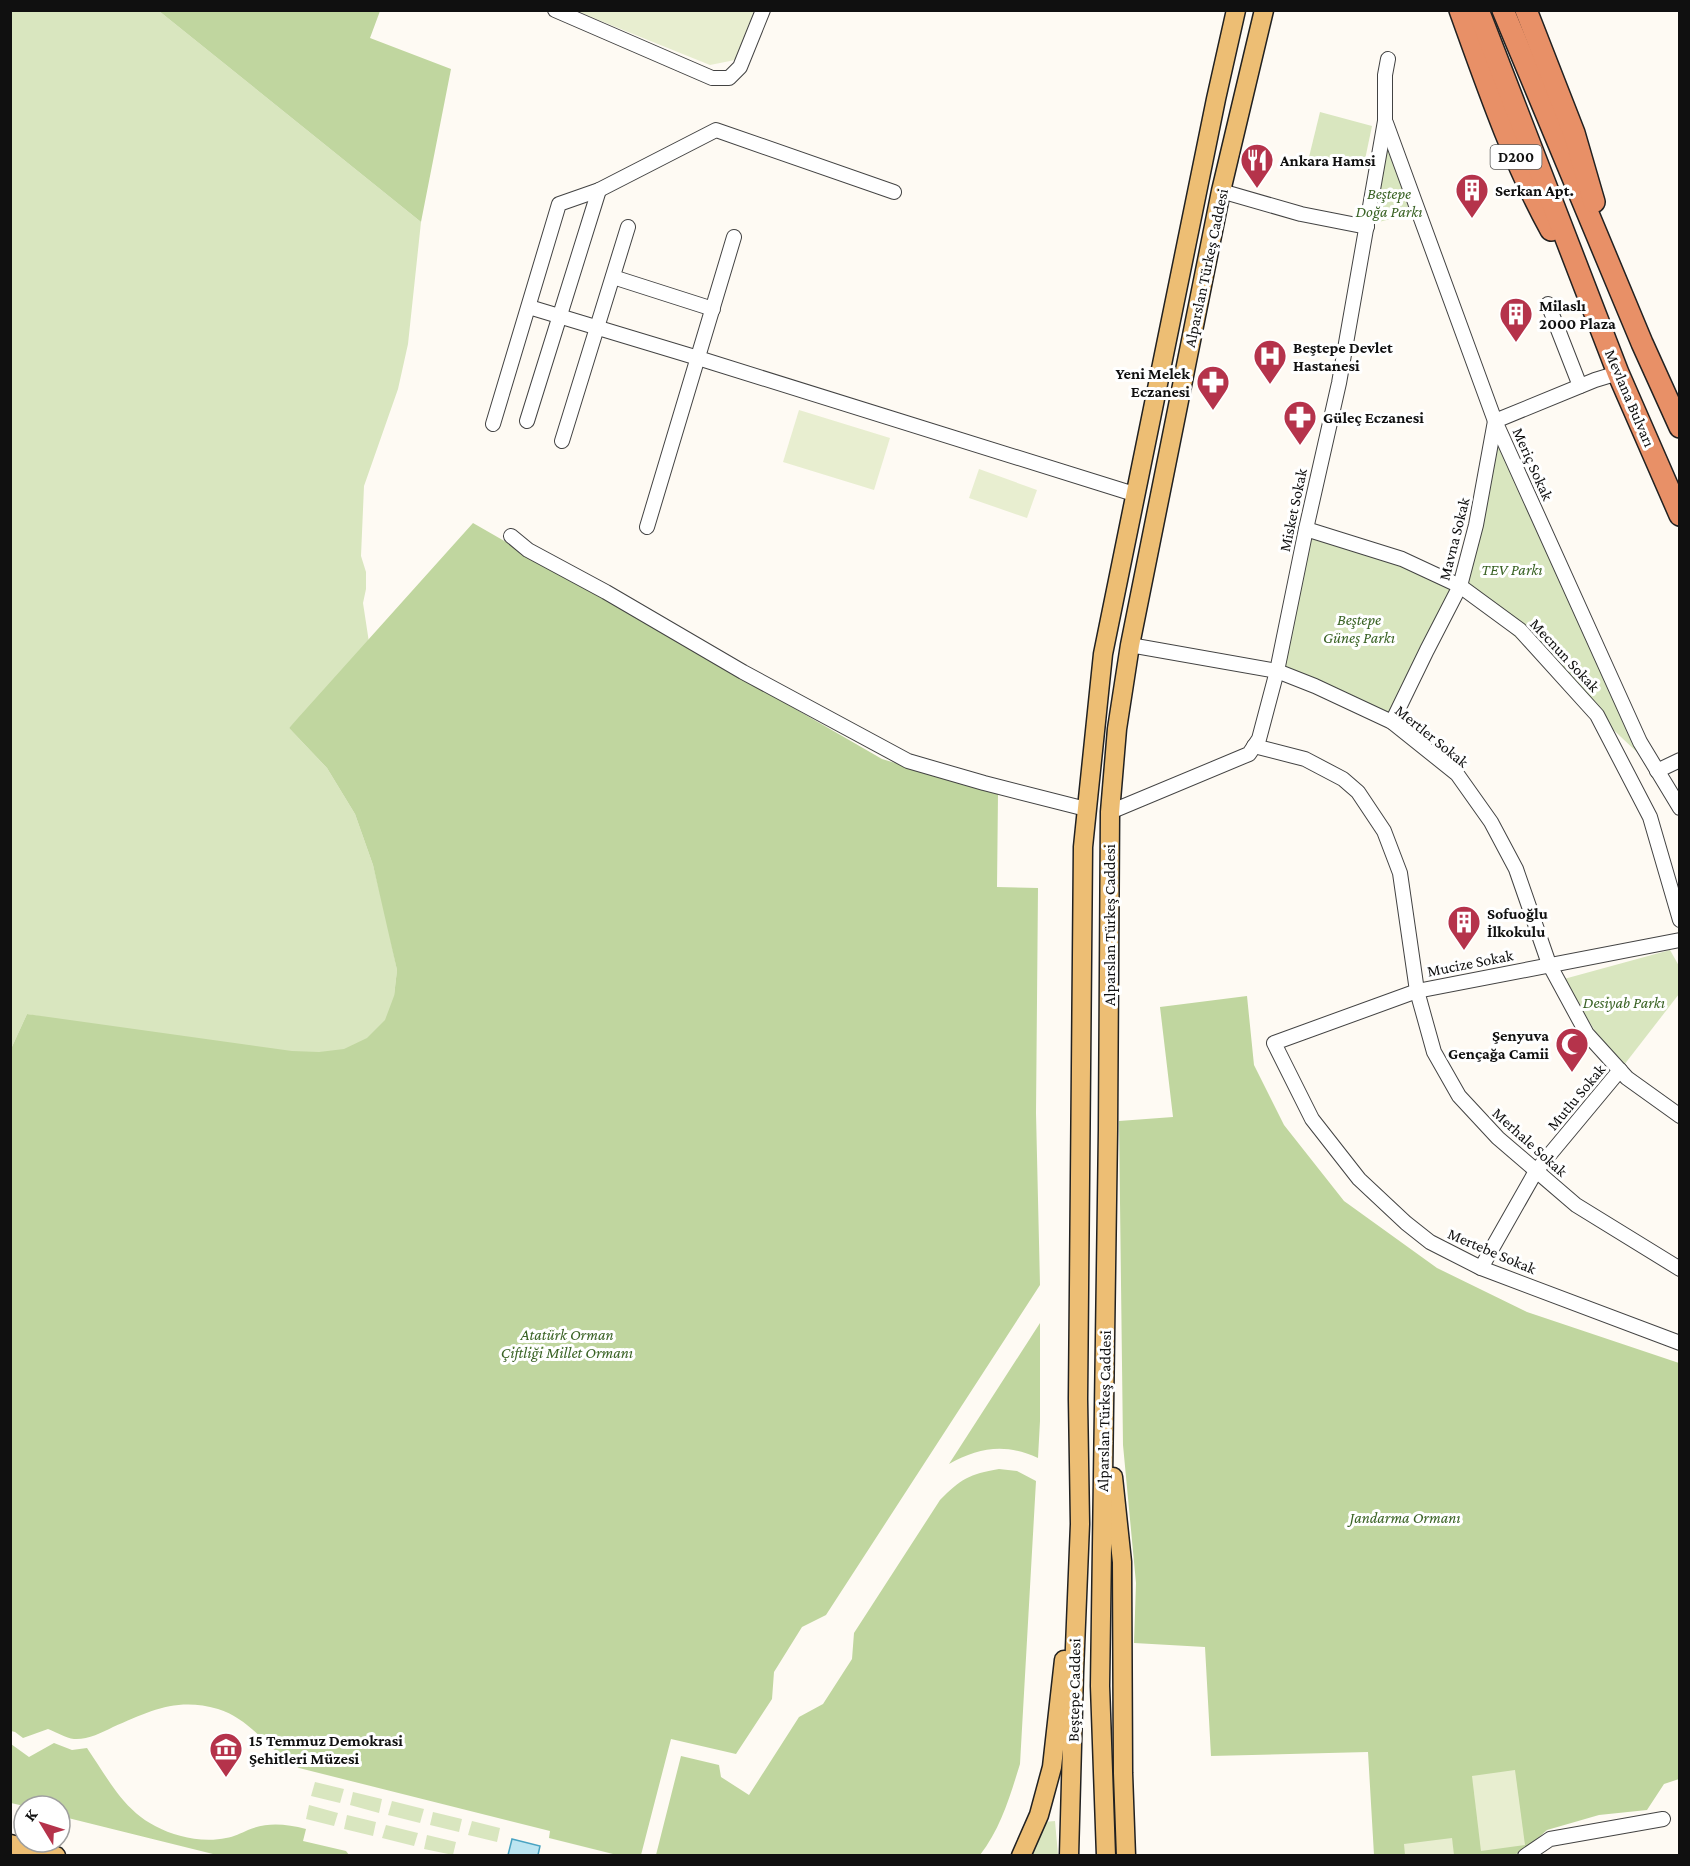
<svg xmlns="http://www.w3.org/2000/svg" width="1690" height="1866" viewBox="0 0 1690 1866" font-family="'Crimson Pro',serif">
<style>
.green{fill:#d9e6bf}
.forest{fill:#c0d69f}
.pitch{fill:#e8eed0}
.water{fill:#bce5f1;stroke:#49a3c2;stroke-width:1.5}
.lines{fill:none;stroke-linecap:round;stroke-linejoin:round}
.minor-casing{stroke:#434343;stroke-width:16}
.major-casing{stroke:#212121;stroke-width:21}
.highway-casing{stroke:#212121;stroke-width:24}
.minor{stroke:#fff;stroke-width:14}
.major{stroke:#edbe74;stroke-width:18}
.highway{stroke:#e89067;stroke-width:21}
.labels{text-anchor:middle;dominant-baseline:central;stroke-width:6;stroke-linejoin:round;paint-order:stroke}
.shield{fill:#fff;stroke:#585858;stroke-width:1.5}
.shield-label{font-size:15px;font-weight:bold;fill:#101010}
.poi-label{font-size:16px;font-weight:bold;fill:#101010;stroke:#fff;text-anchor:start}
.park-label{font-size:16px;font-style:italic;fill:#3a6325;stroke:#fff}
.street-label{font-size:16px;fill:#101010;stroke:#fff}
</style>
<rect width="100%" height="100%" fill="#fefaf3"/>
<g class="green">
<path d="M 11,11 L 159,11 L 421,222 L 408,344 L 398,389 L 364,486 L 361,556 L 366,572 L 366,589 L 363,603 L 370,649 L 289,728 L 327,768 L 355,814 L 373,865 L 386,917 L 397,970 L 394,996 L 514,1103 L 27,1014 L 11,1049 Z"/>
<path d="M 1320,112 L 1372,126 L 1363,169 L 1309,157 Z"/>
<path d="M 1386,124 L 1410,214 L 1367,225 Z"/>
<path d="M 1495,421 L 1657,771 L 1461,586 L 1392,722 L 1277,671 L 1306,529 L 1460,586 Z"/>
<path d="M 1670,950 L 1679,966 L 1679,994 L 1624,1065 L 1599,1038 L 1564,979 Z"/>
<path d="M 315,1782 L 344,1789 L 340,1803 L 311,1796 Z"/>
<path d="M 353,1792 L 382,1799 L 379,1813 L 350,1805 Z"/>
<path d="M 392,1801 L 424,1809 L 420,1823 L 388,1815 Z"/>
<path d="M 309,1805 L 338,1813 L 334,1826 L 306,1819 Z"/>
<path d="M 433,1812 L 462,1819 L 459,1832 L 430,1825 Z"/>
<path d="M 347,1815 L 376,1822 L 373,1836 L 344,1829 Z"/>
<path d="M 472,1821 L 500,1828 L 497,1842 L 468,1835 Z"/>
<path d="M 1055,1821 L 1058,1855 L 1029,1856 L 1044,1822 Z"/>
<path d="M 386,1825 L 418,1833 L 414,1846 L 382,1838 Z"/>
<path d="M 427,1835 L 456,1842 L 453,1855 L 424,1849 Z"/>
</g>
<g class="forest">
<path d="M 159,11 L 380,11 L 370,38 L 451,69 L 421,222 Z"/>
<path d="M 473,523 L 882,759 L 998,794 L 997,887 L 1038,888 L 1036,1113 L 1040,1285 L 826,1615 L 802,1627 L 774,1672 L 772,1699 L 736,1754 L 671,1739 L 641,1855 L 617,1855 L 549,1838 L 550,1831 L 299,1768 C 269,1752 253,1720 218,1709 C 177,1697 150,1711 113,1727 C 101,1733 87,1740 74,1739 C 66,1738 56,1732 48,1729 L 23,1738 L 15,1732 L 11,1731 L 11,1049 L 27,1014 L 292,1051 L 319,1052 L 344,1049 L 367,1038 L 385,1020 L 394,996 L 397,970 L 373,865 L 355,814 L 327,768 L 289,728 Z"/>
<path d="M 1247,996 L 1254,1065 L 1284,1125 L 1344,1201 L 1437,1268 L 1527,1312 L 1679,1363 L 1679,1779 L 1664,1784 L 1647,1810 L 1599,1815 L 1547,1830 L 1525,1850 L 1514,1855 L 1374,1855 L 1368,1752 L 1211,1756 L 1205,1647 L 1134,1643 L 1136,1583 L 1123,1445 L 1119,1121 L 1173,1117 L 1160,1007 Z"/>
<path d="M 1040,1323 L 1040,1421 L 1038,1458 C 1006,1443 979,1447 949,1464 Z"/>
<path d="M 999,1469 L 1017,1471 L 1036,1481 L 1020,1764 C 1010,1796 1001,1828 980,1855 L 656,1855 L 681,1756 L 719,1765 L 721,1777 L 749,1795 L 799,1717 L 823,1704 L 852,1659 L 854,1633 L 940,1500 C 961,1479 969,1474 999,1469 Z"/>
<path d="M 54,1743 L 72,1750 L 87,1748 C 115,1789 129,1822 181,1836 C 194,1840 213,1841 226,1838 C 234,1837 241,1833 248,1830 C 268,1822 285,1824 306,1829 L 303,1841 L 346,1851 L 349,1855 L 217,1855 L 60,1816 L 60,1806 L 24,1806 L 11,1803 L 11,1744 L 29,1757 Z"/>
</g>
<g class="pitch">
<path d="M 576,11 L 754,11 L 735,60 L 710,65 Z"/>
<path d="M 799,410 L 890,438 L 874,490 L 783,462 Z"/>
<path d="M 979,469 L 1037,490 L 1027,518 L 969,498 Z"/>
<path d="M 1515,1770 L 1525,1845 L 1481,1851 L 1472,1776 Z"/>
<path d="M 1452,1838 L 1454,1855 L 1405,1855 L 1404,1844 Z"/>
</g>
<path class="water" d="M 512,1839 L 540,1846 L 538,1855 L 508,1855 Z"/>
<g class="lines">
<defs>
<g id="minor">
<path d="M 555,10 L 712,78 L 729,78 L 740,67 L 763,10"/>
<path d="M 1386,123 L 1495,421 L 1640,742 L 1680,808"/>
<path d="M 1221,191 L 1301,214 L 1367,227"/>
<path d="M 613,277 L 713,309"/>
<path d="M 1548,304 L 1580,386"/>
<path d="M 529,307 L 698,358 L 1134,494"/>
<path d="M 527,421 L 599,190"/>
<path d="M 493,424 L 559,204 L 599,190 L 716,130 L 894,192"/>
<path d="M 562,441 L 628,227"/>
<path d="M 647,527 L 734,237"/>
<path d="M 1306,529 L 1402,559 L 1460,586 L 1520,630 L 1597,715 L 1650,817 L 1680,920"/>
<path d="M 511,536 L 528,550 L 606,592 L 743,672 L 908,761 L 984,783 L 1086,809"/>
<path d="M 1130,645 L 1277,671 L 1315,686 L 1392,722 L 1457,774 L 1491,822 L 1516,869 L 1549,964 L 1587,1034 L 1627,1078 L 1680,1116"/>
<path d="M 1392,722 L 1427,650 L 1460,586 L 1476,525 L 1495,421 L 1595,380 L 1618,373"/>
<path d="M 1254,746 L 1305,759 L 1343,779 L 1358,792 L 1384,831 L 1400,873 L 1417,991 L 1434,1052 L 1459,1096 L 1498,1138 L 1576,1205 L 1680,1269"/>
<path d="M 1657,771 L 1680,760"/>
<path d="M 1110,812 L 1249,754 L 1259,739 L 1277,671 L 1306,529 L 1339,383 L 1385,121 L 1385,75 L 1388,59"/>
<path d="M 1680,940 L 1417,991 L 1274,1043 L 1312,1119 L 1359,1179 L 1406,1223 L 1430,1242 L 1481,1268 L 1680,1343"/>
<path d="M 1481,1268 L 1536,1171 L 1620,1070"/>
<path d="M 1525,1856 L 1550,1839 L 1663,1819"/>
</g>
<g id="major">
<path d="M 1113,1477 L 1122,1562 L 1123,1773 L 1126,1856"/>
<path d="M 10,1844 L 56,1856"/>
<path d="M 1021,1856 L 1039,1815 L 1052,1767 L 1064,1660"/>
<path d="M 1069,1856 L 1074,1672 L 1080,1524 L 1078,1399 L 1083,847 L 1103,654 L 1216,99 L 1236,10"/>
<path d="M 1106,1856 L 1100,1686 L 1108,1130 L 1110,812 L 1117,729 L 1130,645 L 1221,191 L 1264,10"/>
</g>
<g id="highway">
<path d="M 1460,10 C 1487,85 1513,161 1551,230"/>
<path d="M 1478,10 L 1618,373 L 1680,515"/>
<path d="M 1503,10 L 1642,343 L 1680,427"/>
<path d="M 1526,10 L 1574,133 L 1594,202"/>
</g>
</defs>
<use href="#minor" class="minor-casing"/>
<use href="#major" class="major-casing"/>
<use href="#highway" class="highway-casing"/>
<use href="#minor" class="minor"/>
<use href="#major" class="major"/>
<use href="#highway" class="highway"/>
</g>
<defs>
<symbol id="restaurant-pin" viewBox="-11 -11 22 30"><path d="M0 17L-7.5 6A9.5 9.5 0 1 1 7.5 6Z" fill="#b5334b" stroke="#fff"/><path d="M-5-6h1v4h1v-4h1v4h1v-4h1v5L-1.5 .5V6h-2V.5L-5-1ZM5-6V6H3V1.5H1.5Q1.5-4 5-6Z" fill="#fff"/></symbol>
<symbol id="building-pin" viewBox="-11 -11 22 30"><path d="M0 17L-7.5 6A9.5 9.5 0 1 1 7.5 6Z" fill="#b5334b" stroke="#fff"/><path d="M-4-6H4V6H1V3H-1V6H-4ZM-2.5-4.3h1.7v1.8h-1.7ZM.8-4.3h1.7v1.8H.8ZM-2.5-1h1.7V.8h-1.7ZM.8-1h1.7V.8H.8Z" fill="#fff"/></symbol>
<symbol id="hospital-pin" viewBox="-11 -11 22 30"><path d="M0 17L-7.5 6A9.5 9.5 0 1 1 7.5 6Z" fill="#b5334b" stroke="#fff"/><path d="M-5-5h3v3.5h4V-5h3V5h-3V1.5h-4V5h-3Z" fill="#fff"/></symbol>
<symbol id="pharmacy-pin" viewBox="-11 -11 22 30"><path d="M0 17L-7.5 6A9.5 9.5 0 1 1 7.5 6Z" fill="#b5334b" stroke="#fff"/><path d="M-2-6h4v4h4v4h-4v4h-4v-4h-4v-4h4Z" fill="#fff"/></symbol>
<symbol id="mosque-pin" viewBox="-11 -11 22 30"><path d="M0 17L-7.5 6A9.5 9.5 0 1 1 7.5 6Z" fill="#b5334b" stroke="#fff"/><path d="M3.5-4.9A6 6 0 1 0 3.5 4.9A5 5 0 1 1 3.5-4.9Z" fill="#fff"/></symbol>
<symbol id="museum-pin" viewBox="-11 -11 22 30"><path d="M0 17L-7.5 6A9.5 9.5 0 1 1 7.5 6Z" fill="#b5334b" stroke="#fff"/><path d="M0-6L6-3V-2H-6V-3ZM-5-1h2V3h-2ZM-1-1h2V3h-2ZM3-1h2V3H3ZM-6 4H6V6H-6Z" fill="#fff"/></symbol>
</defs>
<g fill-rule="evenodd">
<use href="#restaurant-pin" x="1238" y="141" width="38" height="52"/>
<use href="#building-pin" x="1453" y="171" width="38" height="52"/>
<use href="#building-pin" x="1497" y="295" width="38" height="52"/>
<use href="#hospital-pin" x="1251" y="337" width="38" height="52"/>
<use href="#pharmacy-pin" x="1194" y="363" width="38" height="52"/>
<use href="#pharmacy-pin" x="1281" y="398" width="38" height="52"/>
<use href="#building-pin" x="1445" y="903" width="38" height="52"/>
<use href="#mosque-pin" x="1553" y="1025" width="38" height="52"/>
<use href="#museum-pin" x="207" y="1730" width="38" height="52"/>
</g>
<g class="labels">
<rect class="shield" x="1490.5" y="145" width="51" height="24" rx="4.5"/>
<g class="shield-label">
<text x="1516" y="157">D200</text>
</g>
<g class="poi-label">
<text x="1280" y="160">Ankara Hamsi</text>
<text x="1495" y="190">Serkan Apt.</text>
<text x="1539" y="305">Milaslı<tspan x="1539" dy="18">2000 Plaza</tspan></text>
<text x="1293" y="347">Beştepe Devlet<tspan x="1293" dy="18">Hastanesi</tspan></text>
<text x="1190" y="373" text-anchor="end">Yeni Melek<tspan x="1190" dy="18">Eczanesi</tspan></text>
<text x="1323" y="417">Güleç Eczanesi</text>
<text x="1487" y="913">Sofuoğlu<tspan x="1487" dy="18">İlkokulu</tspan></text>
<text x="1549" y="1035" text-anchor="end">Şenyuva<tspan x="1549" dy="18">Gençağa Camii</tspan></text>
<text x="249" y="1740">15 Temmuz Demokrasi<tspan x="249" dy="18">Şehitleri Müzesi</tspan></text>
</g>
<g class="park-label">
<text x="1389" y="193">Beştepe<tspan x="1389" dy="18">Doğa Parkı</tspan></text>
<text x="1512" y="569">TEV Parkı</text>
<text x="1359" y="619">Beştepe<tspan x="1359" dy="18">Güneş Parkı</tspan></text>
<text x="1624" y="1002">Desiyab Parkı</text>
<text x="567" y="1334">Atatürk Orman<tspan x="567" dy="18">Çiftliği Millet Ormanı</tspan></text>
<text x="1405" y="1517">Jandarma Ormanı</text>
</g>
<g class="street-label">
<text transform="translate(1206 268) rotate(-78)">Alparslan Türkeş Caddesi</text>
<text transform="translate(1630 398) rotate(67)">Mevlana Bulvarı</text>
<text transform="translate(1533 464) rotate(66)">Meriç Sokak</text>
<text transform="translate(1293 510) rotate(-78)">Misket Sokak</text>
<text transform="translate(1454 539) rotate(-76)">Mavna Sokak</text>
<text transform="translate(1565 655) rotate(47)">Mecnun Sokak</text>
<text transform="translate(1432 736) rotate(39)">Mertler Sokak</text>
<text transform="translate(1109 925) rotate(-90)">Alparslan Türkeş Caddesi</text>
<text transform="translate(1470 963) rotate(-11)">Mucize Sokak</text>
<text transform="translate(1576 1097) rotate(-50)">Mutlu Sokak</text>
<text transform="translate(1530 1142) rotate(42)">Merhale Sokak</text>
<text transform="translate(1492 1251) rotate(23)">Mertebe Sokak</text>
<text transform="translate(1104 1411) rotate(-89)">Alparslan Türkeş Caddesi</text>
<text transform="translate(1074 1690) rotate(-89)">Beştepe Caddesi</text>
</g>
</g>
<rect width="1690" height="1866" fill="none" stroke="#101010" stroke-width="24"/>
<g transform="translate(42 1824) rotate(308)"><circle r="28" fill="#ffffff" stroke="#9f9f9f" stroke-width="1.5"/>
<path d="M0-4.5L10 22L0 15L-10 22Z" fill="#b5334b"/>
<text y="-9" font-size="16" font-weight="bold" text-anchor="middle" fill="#101010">K</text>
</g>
</svg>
